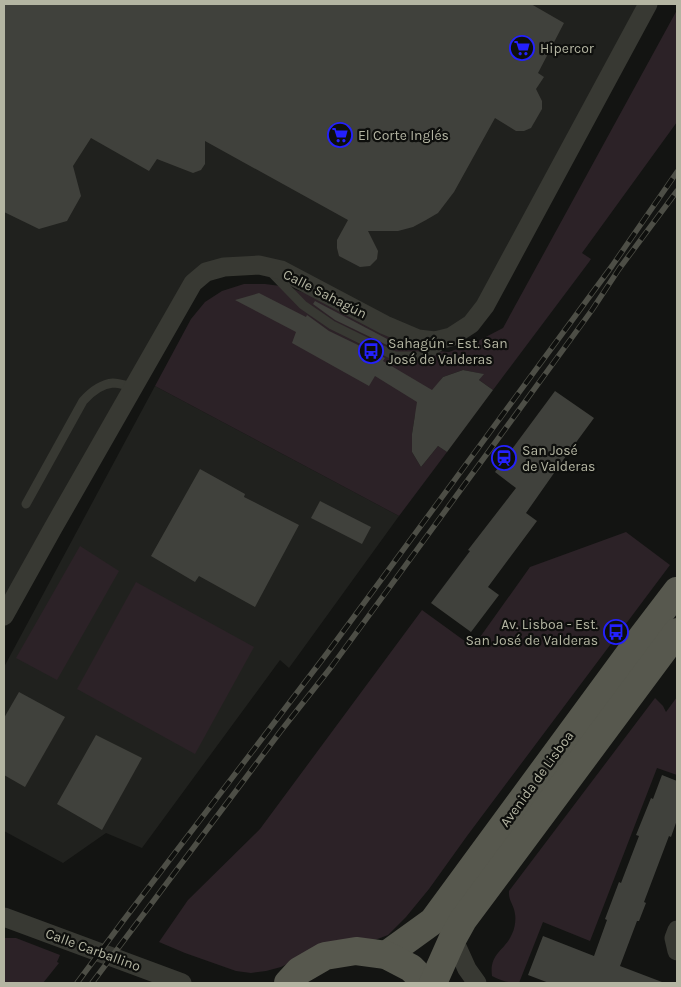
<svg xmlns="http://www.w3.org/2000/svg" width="681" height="987" viewBox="0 0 681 987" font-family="Karla,sans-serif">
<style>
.built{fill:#20211e}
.green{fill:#2c2227}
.building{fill:#40413c}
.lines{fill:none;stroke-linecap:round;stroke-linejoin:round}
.service{stroke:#383933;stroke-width:9}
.minor{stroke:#383933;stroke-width:19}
.primary{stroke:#57584e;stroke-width:28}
.rail-casing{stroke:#4d4e46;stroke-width:5.5}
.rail{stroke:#0e0f0d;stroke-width:4;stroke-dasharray:11;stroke-linecap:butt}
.labels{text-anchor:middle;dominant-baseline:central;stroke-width:4.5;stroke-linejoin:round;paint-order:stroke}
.poi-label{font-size:14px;fill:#b4b5a2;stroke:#0e0f0d;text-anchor:start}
.street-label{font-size:14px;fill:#b4b5a2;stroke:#0e0f0d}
</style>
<rect width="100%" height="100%" fill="#131412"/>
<g class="built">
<path d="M 4,4 L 648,4 L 485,306 L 435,341 L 281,270 L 206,272 L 4,616 Z"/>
<path d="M 155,386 L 399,516 L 289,668 L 280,660 L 142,848 L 106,833 L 63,863 L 4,831 L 4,667 Z"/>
</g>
<g class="green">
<path d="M 677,10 L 677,122 L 582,253 L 591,259 L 589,262 L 493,390 L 479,380 L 483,374 L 463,370 L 443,377 L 415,415 L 412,434 L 412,452 L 421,467 L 438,446 L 447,452 L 399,516 L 155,386 L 191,319 L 205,302 L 222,291 L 244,284 L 265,284 L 288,287 L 316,297 L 397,341 L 423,350 L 449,352 L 476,342 L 503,328 Z"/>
<path d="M 626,532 L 670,565 L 467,836 L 429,889 L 406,917 L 388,935 L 375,940 L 307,954 L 281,967 L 266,971 L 251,973 L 236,971 L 185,953 L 159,942 L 188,900 L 260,829 L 422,610 L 473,647 L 530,567 Z"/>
<path d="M 80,546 L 119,571 L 57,680 L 16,658 Z"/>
<path d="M 136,582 L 254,647 L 195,754 L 77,689 Z"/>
<path d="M 677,697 L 677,775 L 657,768 L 590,941 L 543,922 L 519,983 C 509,983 501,981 492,976 C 489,953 505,951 512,934 C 515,928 516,920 515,914 C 514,905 508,900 509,891 L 655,698 L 663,706 L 666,712 Z"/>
<path d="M 4,938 L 16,938 L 60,955 L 57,962 L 59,963 L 43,983 L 4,983 Z"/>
</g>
<g class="building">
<path d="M 4,4 L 531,4 L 564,23 L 538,73 L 544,77 L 536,89 L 542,101 L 542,109 L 531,128 L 524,131 L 516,131 L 495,118 L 454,192 L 438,213 L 426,220 L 413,227 L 398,231 L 368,231 L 378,251 L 377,259 L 370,266 L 360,267 L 339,256 L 337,248 L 337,240 L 348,220 L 205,141 L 205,164 L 201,170 L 193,173 L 157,159 L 149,171 L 91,138 L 73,166 L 81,196 L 67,221 L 39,229 L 4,212 Z"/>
<path d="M 259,293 L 306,317 L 307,315 L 329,331 L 385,358 L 383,361 L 432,390 L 443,377 L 463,370 L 484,374 L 479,380 L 493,390 L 447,452 L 438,446 L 421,467 L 412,452 L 412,434 L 417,402 L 375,376 L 369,386 L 292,343 L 296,332 L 235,300 Z"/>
<path d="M 315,301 L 393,342 L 391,347 L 335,320 L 313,304 Z"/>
<path d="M 555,391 L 594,418 L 566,456 L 526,513 L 537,521 L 488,587 L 499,595 L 471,632 L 431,603 L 470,551 L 468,550 L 516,488 L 495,472 Z"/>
<path d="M 200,469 L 245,494 L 244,497 L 299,525 L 255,607 L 199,576 L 195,582 L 151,556 Z"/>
<path d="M 320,501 L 371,527 L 362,544 L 311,518 Z"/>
<path d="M 19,692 L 65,717 L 25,787 L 4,775 L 4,718 Z"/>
<path d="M 96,735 L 142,758 L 102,830 L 57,804 Z"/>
<path d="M 662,775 L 677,781 L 677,820 L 671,837 L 669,836 L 644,902 L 646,903 L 639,921 L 637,921 L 620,966 L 662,982 L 662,983 L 549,983 L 528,975 L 543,936 L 594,956 L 607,920 L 605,919 L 619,882 L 621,883 L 639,836 L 636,835 L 651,798 L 653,799 Z"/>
</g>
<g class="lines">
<g class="service">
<path d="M 270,271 L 303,305 L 332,325 L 395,356 L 426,356 L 443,344"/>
<path d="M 26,504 L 83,401 C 91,392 101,384 113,383 C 120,383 127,386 133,387"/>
</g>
<g class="minor">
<path d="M 4,616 L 53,528 L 193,283 L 206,272 L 224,267 L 259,265 L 281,270 L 385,325 L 418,339 L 435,341 L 451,337 L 471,324 L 485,306 L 648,4"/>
<path d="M 4,917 L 182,983"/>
<path d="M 677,930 L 674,938 L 677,951"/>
<path d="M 453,938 L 467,969 L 477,983"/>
</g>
<g class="primary">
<path d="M 386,955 L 433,921 L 635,646 L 677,591"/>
<path d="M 288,983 L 299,971 L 325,956 L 356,951 L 386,955 L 411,968 L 426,983"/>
<path d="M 433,983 L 453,938 L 463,920 L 677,632"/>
</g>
<defs>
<g id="rail">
<path d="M 77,983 L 123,921 L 328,652 L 612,266 L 677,172"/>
<path d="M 92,983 L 280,732 L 332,666 L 592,310 L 619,269 L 677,191"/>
</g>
</defs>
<use href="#rail" class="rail-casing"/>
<use href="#rail" class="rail"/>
</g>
<defs>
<symbol id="supermarket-ring" viewBox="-11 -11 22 22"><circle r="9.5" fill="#0e0f0d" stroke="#2421fd" stroke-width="1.5"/><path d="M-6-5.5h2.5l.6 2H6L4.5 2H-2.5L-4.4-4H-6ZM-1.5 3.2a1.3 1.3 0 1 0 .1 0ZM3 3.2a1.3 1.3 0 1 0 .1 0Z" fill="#2421fd"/></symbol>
<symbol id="bus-ring" viewBox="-11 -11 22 22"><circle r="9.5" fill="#0e0f0d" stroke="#2421fd" stroke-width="1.5"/><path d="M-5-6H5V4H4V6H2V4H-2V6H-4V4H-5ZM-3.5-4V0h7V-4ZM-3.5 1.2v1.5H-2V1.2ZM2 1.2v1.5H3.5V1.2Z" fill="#2421fd"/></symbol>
<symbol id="station-ring" viewBox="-11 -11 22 22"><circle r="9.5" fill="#0e0f0d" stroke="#2421fd" stroke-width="1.5"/><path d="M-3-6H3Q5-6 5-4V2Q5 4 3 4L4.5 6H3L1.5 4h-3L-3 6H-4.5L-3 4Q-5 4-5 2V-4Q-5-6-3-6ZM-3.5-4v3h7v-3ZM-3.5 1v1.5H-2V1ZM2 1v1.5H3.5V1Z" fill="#2421fd"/></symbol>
</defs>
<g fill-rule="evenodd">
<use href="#supermarket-ring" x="508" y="34" width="28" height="28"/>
<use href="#supermarket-ring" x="326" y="121" width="28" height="28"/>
<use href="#bus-ring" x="357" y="337" width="28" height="28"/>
<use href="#station-ring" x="490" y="444" width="28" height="28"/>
<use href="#bus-ring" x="602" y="618" width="28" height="28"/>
</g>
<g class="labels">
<g class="poi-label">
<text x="540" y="48">Hipercor</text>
<text x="358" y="135">El Corte Inglés</text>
<text x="388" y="343">Sahagún - Est. San<tspan x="388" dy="16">José de Valderas</tspan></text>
<text x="522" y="450">San José<tspan x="522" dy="16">de Valderas</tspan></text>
<text x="598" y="624" text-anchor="end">Av. Lisboa - Est.<tspan x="598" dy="16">San José de Valderas</tspan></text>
</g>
<g class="street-label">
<text transform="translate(325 294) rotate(27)">Calle Sahagún</text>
<text transform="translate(537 779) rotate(-54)">Avenida de Lisboa</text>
<text transform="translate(93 950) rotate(20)">Calle Carballino</text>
</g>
</g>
<rect width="681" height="987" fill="none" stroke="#b4b5a2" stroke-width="10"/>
</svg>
